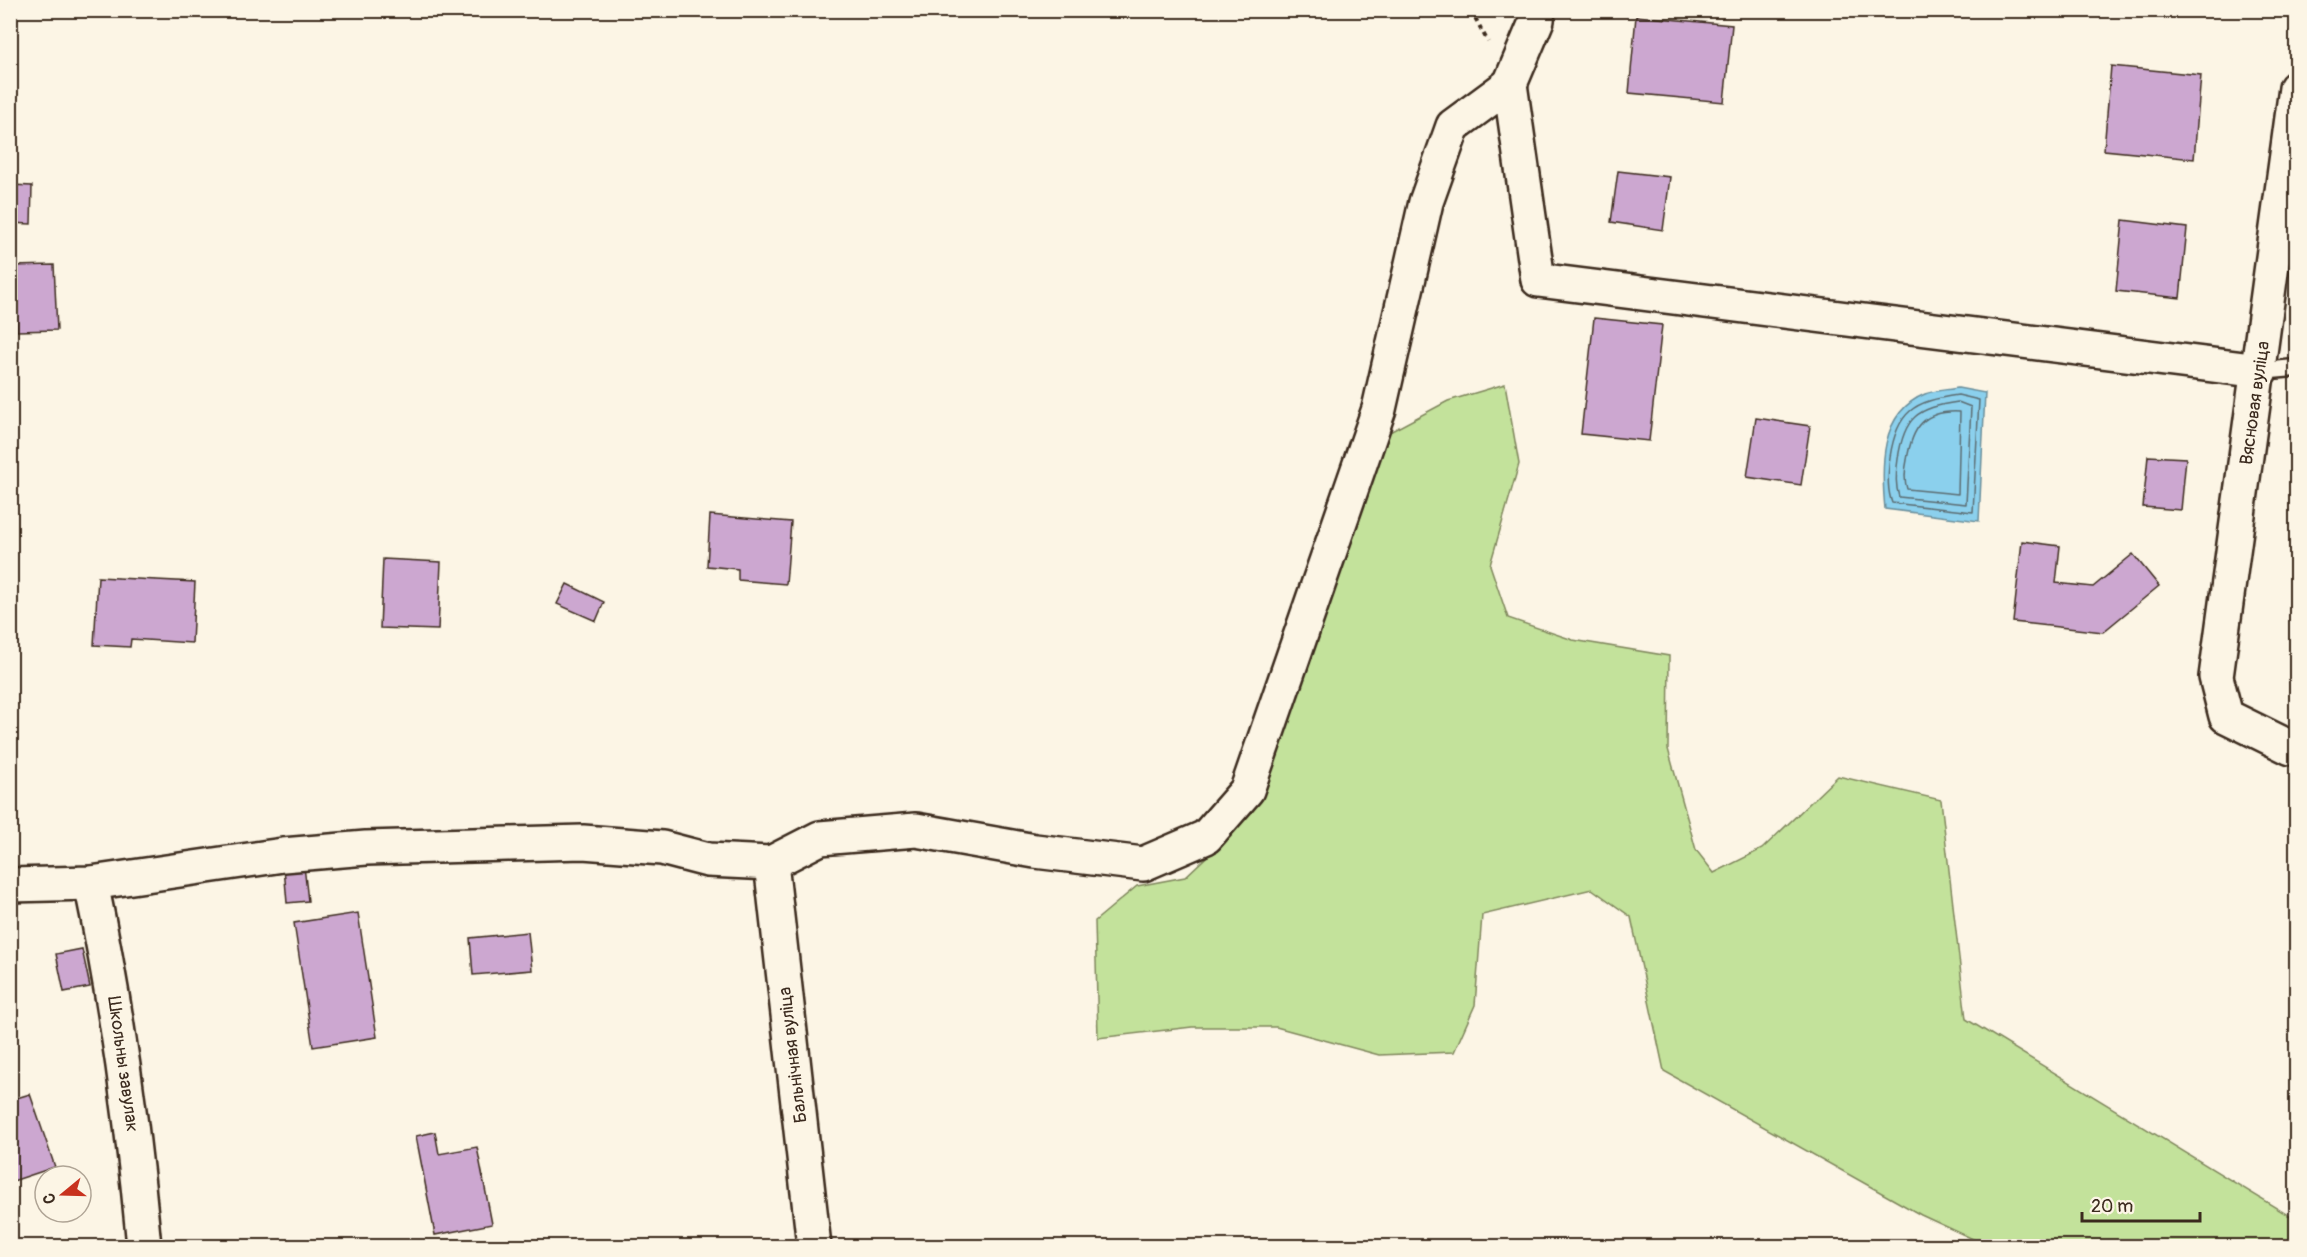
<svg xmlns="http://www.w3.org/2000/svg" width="2307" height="1257" viewBox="0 0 2307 1257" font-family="Pangolin,sans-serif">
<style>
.green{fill:#c3e29b;stroke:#7f865c;stroke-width:1.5}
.water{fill:#8bd0ed;stroke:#6b8e9a;stroke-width:1.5}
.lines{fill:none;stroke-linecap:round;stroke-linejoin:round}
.shore{stroke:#5b6c71;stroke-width:1.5}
.building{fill:#cca7d0;stroke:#3b2a1e;stroke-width:1.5}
.lane-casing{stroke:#3b2a1e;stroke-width:21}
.street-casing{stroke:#3b2a1e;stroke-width:38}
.path{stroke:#3b2a1e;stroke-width:4;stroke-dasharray:4.5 4.5;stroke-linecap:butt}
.lane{stroke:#fcf5e5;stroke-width:16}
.street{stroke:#fcf5e5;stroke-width:33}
.labels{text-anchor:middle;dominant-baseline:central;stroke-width:6;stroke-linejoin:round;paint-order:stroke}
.street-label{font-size:18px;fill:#3b2a1e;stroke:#fcf5e5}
</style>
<rect width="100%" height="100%" fill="#fcf5e5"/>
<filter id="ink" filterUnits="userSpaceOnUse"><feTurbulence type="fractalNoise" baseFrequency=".0167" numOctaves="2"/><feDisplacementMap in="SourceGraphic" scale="12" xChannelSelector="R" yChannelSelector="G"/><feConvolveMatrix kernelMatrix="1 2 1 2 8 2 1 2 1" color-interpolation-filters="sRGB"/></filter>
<g filter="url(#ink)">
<path class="green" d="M 1505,384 L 1519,464 L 1490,565 L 1508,618 L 1573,640 L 1669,656 L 1668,749 L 1696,850 L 1714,873 L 1762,849 L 1838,776 L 1941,800 L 1966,1019 L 2296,1220 L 2296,1246 L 1988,1246 L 1921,1215 L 1664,1071 L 1631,917 L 1592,889 L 1482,915 L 1475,1005 L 1454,1052 L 1379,1055 L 1276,1027 L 1192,1027 L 1098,1038 L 1095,921 L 1137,886 L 1185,877 L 1239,826 L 1271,750 L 1384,435 L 1448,401 Z"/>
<path class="water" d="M 1958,388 L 1985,393 L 1979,521 L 1885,509 C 1881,467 1879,413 1925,394 C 1935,390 1948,390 1958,388 Z"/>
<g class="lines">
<g class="shore">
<path d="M 1958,395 L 1979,400 L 1973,512 L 1892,503 C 1887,490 1888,471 1890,457 C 1897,411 1914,401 1958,395 Z"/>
<path d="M 1958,402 L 1971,407 L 1966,504 L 1899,497 C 1895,485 1896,471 1898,459 C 1904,417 1917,408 1958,402 Z"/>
<path d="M 1960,412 L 1958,494 L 1907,489 C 1904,480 1905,469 1907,460 C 1912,427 1924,410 1960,412 Z"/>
</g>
</g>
<g class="building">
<path d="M 1636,16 L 1732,25 L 1724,102 L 1629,93 Z"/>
<path d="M 2111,66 L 2201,75 L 2194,159 L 2104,150 Z"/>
<path d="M 10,91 L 15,91 L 12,141 L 10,141 Z"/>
<path d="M 1618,171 L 1670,177 L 1663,230 L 1611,222 Z"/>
<path d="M 10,185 L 32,186 L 31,224 L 10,223 Z"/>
<path d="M 2123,220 L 2187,228 L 2180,298 L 2116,291 Z"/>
<path d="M 54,265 L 57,330 L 17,331 L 14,266 Z"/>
<path d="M 1594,318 L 1662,325 L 1649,441 L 1581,434 Z"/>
<path d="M 1756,418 L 1810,426 L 1801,485 L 1747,477 Z"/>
<path d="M 2148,456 L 2186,458 L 2181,510 L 2143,507 Z"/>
<path d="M 710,515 L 791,522 L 786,584 L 738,580 L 738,569 L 707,566 Z"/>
<path d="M 2022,541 L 2060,546 L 2056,583 L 2093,587 L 2133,554 L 2159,586 L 2103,632 L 2013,622 Z"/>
<path d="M 383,559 L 441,562 L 438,630 L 380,628 Z"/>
<path d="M 98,577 L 195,582 L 192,643 L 131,639 L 130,647 L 94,645 Z"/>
<path d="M 567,584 L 604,602 L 596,621 L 557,604 Z"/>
<path d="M 304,866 L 308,901 L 287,903 L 284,868 Z"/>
<path d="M 358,913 L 377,1037 L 313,1047 L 294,923 Z"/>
<path d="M 528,932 L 532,970 L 473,975 L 470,938 Z"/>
<path d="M 82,949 L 90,987 L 64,992 L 56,954 Z"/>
<path d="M 30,1094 L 55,1167 L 10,1182 L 10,1100 Z"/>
<path d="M 435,1132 L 439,1154 L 477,1147 L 492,1224 L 435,1235 L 416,1136 Z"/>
</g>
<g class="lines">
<defs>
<path id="lane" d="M 2260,371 L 2296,368"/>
<g id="street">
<path d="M 1510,84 L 1538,280 L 2260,371"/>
<path d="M 1510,84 L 1537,20 L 1538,10"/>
<path d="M 2296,88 L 2216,677 L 2226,716 L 2291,748 L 2296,747"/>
<path d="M 771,863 L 814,1246"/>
<path d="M 91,883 C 116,1003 133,1124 144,1246"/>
<path d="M 10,885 L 91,883 L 283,855 L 366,848 L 583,842 L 662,848 L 708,860 L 771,863 L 820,838 L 916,830 L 1035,851 L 1143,864 L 1206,837 L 1247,790 L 1379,409 L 1426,202 L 1453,126 L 1510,84"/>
</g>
</defs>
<use href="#lane" class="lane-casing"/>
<use href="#street" class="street-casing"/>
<path class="path" d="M 1471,10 L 1488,42"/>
<use href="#lane" class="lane"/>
<use href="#street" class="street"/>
</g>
</g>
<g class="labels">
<g class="street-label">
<text transform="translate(2255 403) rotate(-82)">Вясновая вуліца</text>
<text transform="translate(793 1055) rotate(-97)">Бальнічная вуліца</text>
<text transform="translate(123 1064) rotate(82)">Школьны завулак</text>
</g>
</g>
<rect width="2307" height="1257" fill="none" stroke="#fcf5e5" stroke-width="36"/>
<rect x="18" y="18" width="2271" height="1221" fill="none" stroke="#3b2a1e" stroke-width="2" filter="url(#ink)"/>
<g transform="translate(63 1194) rotate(251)"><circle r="28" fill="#fcf5e5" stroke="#afa495" stroke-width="1.5"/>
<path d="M0-4.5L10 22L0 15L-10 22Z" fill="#c8321e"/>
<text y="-9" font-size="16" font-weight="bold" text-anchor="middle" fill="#3b2a1e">С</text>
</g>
<path d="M2082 1212v9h118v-9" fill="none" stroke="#3b2a1e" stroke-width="3"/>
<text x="2091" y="1212" font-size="18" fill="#3b2a1e" stroke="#fcf5e5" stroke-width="4.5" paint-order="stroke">20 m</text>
</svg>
